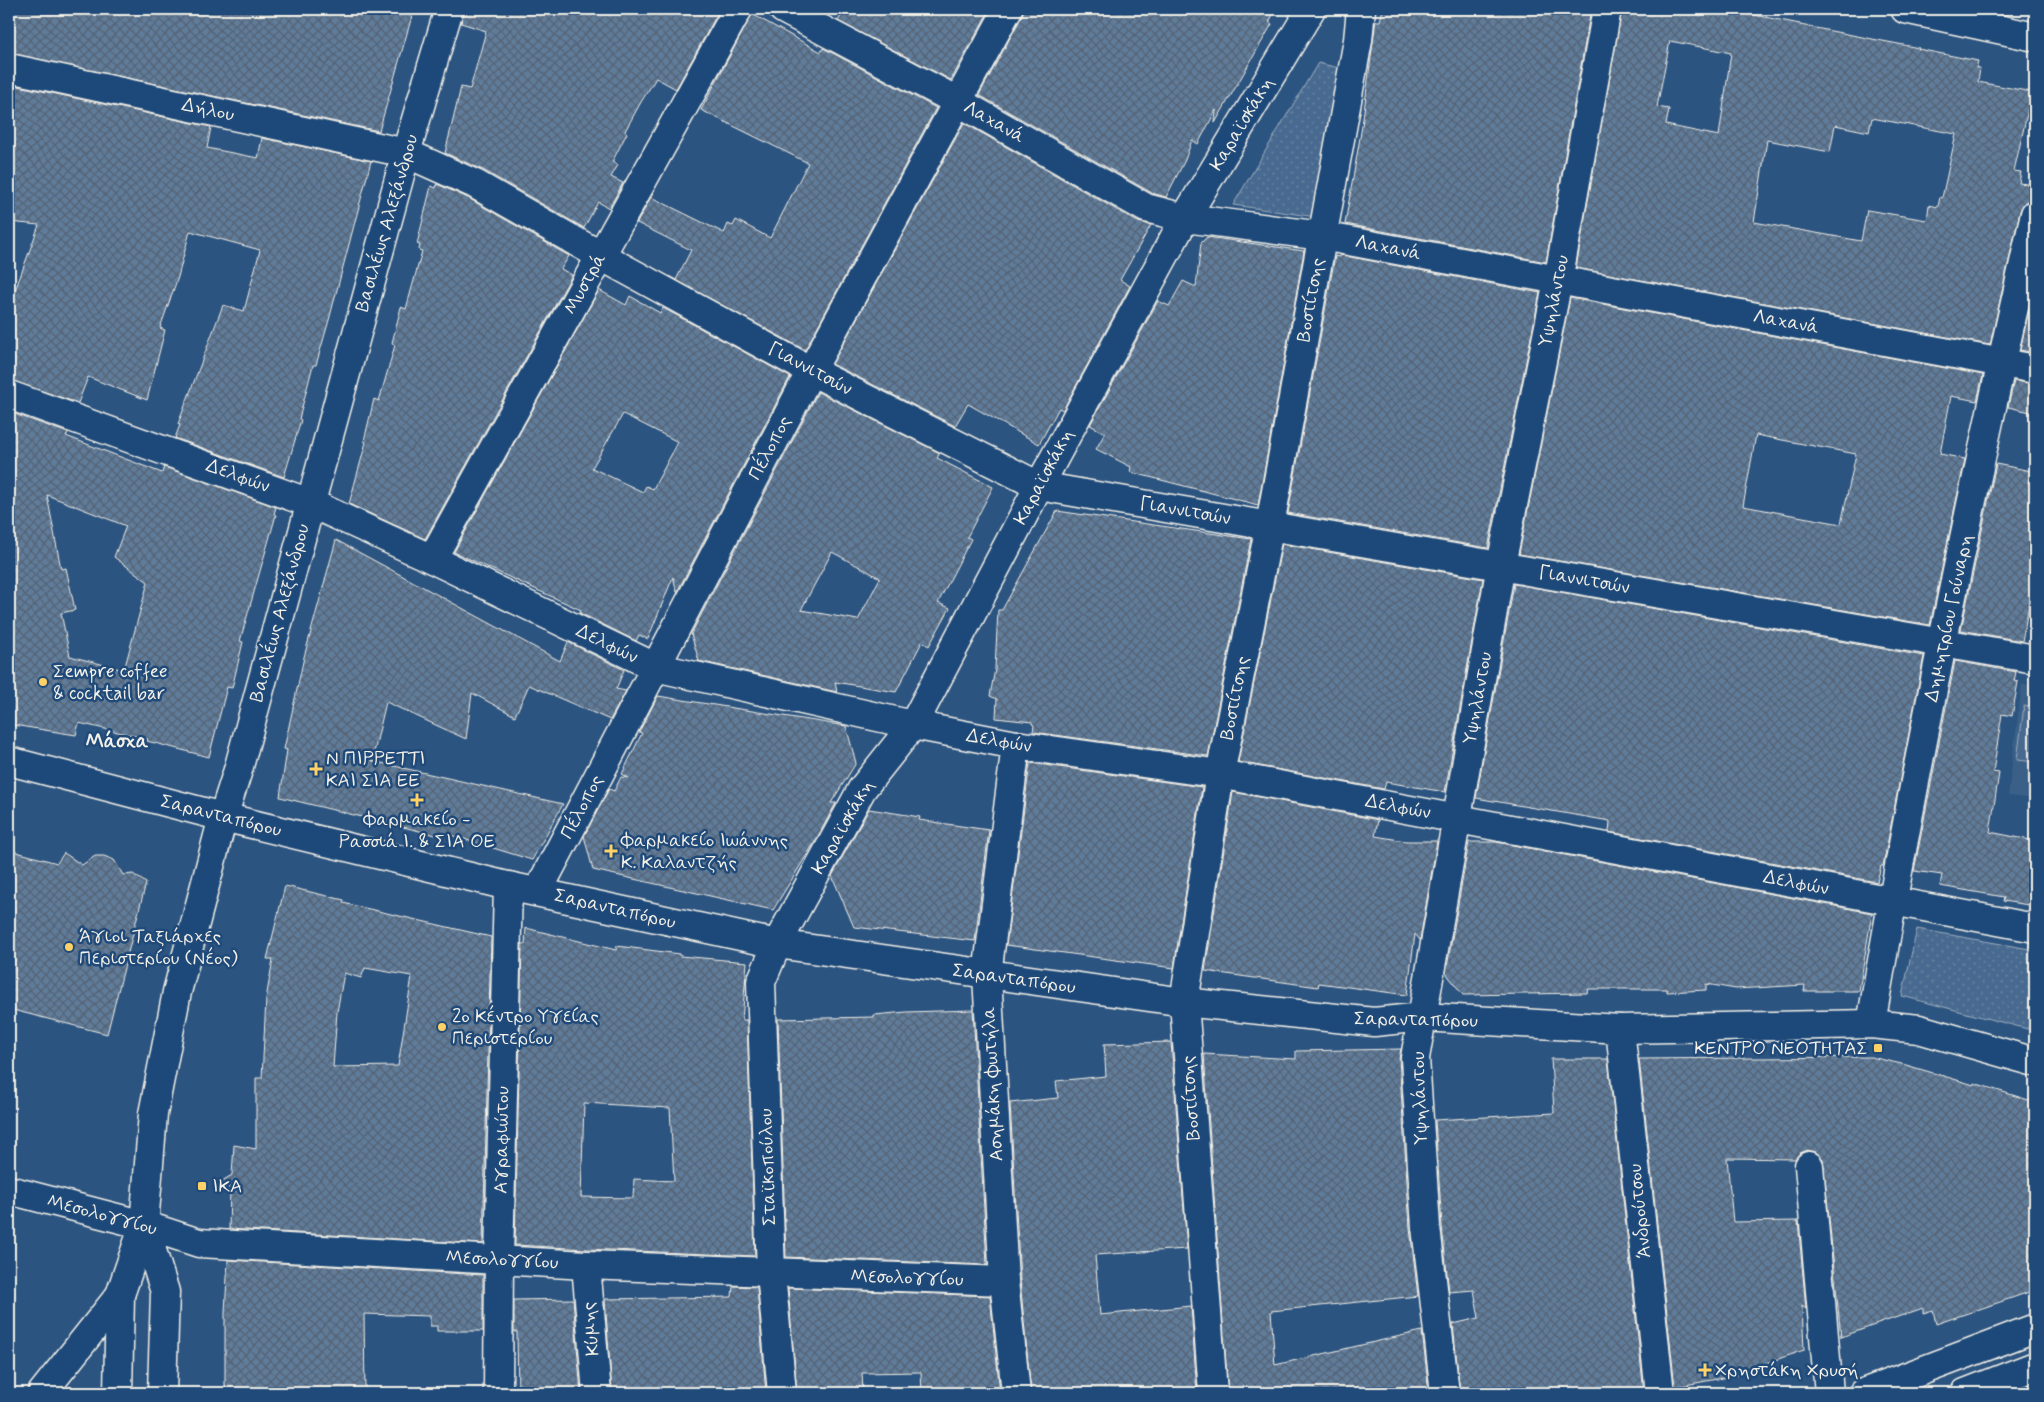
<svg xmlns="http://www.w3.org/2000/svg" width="2044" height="1402" viewBox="0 0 2044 1402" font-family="Mynerve,sans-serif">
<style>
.built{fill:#3b6088}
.green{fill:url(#green-dots);stroke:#9eaebc}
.pitch{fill:#496b90;stroke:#9eaebc}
.building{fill:url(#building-cross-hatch);stroke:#f4f1e8;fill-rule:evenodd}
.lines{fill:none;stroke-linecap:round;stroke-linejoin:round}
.minor-casing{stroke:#f4f1e8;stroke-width:31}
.minor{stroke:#1f4a7a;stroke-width:28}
.poi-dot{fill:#ffd166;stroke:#1f4a7a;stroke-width:2}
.labels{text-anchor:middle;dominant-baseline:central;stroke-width:5;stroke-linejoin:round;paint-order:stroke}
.street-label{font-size:19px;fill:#f4f1e8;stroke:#1f4a7a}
.poi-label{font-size:19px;fill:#f4f1e8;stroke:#1f4a7a;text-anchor:start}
.neighbourhood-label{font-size:20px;font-weight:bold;fill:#f4f1e8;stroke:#1f4a7a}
</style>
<defs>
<pattern id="green-dots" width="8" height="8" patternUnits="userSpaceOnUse" patternTransform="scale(1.25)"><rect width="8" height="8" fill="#496b90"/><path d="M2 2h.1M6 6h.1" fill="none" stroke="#6481a0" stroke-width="1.8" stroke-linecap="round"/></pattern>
<pattern id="building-cross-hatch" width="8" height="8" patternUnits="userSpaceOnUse" patternTransform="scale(1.25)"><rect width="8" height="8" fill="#5e7b9a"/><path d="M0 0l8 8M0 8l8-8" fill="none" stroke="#556474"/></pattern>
</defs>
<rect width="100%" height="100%" fill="#2c5481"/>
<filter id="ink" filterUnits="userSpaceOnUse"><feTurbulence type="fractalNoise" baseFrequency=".02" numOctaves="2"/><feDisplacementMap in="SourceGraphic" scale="10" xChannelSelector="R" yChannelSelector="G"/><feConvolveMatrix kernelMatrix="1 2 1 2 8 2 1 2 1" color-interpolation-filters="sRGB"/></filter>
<g filter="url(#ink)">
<path class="built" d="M 2022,684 L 2035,686 L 2035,799 L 2008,796 Z"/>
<g class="green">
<path d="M 1318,63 L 1339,68 L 1316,217 L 1233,205 Z"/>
<path d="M 1917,929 L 2035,950 L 2035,1031 L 1902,996 Z"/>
</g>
<path class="pitch" d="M 2024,706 L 2035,708 L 2035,762 L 2017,760 Z"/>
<g class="building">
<path d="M 9,9 L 414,9 L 379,131 L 9,53 Z"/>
<path d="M 464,9 L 720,9 L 676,89 L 656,78 L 641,102 L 625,131 L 627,133 L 612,162 L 618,165 L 611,177 L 623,183 L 609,208 L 598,202 L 584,228 L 483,170 L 445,153 L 461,87 L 470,89 L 486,31 L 461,23 Z"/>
<path d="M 845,9 L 990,9 L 951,80 L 838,21 Z"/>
<path d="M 1024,9 L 1276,9 L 1269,22 L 1272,24 L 1215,123 L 1216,110 L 1198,144 L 1192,140 L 1185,160 L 1166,197 L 1152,193 L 979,95 L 1022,16 Z"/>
<path d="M 1383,9 L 1591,9 L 1546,262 L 1345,224 L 1362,126 L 1375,27 L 1376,21 L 1380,21 Z"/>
<path d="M 1622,9 L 1724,9 L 1800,24 L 1800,25 L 1919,48 L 1918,49 L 1978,61 L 1976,68 L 1980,68 L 1978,82 L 2032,92 L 2014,171 L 2021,172 L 2019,183 L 2035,185 L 2035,199 L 2030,199 L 2024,203 L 2020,211 L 1990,345 L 1576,268 ZM 1670,41 L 1731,53 L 1719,136 L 1666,125 L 1669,109 L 1657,107 ZM 1872,118 L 1956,134 L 1942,198 L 1940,197 L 1938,207 L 1929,205 L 1927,220 L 1867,210 L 1861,241 L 1754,222 L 1767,140 L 1830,152 L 1835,125 L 1869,132 Z"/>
<path d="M 752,14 L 821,52 L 823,48 L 936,108 L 805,350 L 676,280 L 691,250 L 637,223 L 651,197 L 724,233 L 728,224 L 733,226 L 736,220 L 770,238 L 808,163 L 701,110 Z"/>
<path d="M 9,84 L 211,127 L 207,148 L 258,158 L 262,138 L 371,161 L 329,320 L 316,365 L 313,365 L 299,419 L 301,420 L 284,477 L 175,438 L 180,425 L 178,424 L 223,305 L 244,311 L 260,250 L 190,231 L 178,277 L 160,328 L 165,330 L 147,400 L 88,377 L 78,403 L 9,380 L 9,307 L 39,225 L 9,222 Z"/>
<path d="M 964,123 L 1138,222 L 1151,225 L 1120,280 L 1130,286 L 1063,410 L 1059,408 L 1039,444 L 968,404 L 955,426 L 832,364 Z"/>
<path d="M 437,184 L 468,198 L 569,256 L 561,269 L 572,275 L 425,539 L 349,504 L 366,442 L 364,441 L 374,399 L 379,401 L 395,345 L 392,343 L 401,307 L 406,309 L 422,251 L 419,250 L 420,245 L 417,244 L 431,186 L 436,188 Z"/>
<path d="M 1207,237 L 1304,251 L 1258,505 L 1130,472 L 1131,467 L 1096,449 L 1105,433 L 1090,425 L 1158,301 L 1169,306 L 1183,281 L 1196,287 L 1201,243 Z"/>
<path d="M 1340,255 L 1540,293 L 1488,548 L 1288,513 L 1335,256 L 1340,257 Z"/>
<path d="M 2035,284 L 2035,353 L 2020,350 Z"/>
<path d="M 599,290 L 626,305 L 630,296 L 660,313 L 663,308 L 790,377 L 677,592 L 673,577 L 648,639 L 639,635 L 636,641 L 580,613 L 581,610 L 454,552 ZM 623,414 L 678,442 L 653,489 L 646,486 L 643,492 L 592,468 Z"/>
<path d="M 1570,298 L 1983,375 L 1977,401 L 1951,396 L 1940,454 L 1965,459 L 1930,625 L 1519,554 ZM 1756,435 L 1856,454 L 1841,524 L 1743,506 Z"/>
<path d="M 2014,381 L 2035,384 L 2035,413 L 2008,407 Z"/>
<path d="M 818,392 L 940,453 L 937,458 L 993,487 L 967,537 L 971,539 L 938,603 L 950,608 L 929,646 L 922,642 L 896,692 L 835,682 L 837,692 L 699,661 L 691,634 ZM 832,552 L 880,578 L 858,620 L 801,610 Z"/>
<path d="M 9,412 L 68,433 L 66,436 L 162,473 L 164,467 L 276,507 L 274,514 L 276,515 L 240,641 L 243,642 L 232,688 L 227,687 L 209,757 L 147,741 L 148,739 L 79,723 L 76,735 L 13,725 L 9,706 ZM 47,495 L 126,526 L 114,557 L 148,582 L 124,670 L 70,656 L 61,613 L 75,610 L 66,568 L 61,569 Z"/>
<path d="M 1996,464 L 2031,471 L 2028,483 L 2035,484 L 2035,606 L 2029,605 L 2022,641 L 1961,630 Z"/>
<path d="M 1057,511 L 1251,539 L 1208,756 L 1033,732 L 1034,725 L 1032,724 L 1032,722 L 996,718 L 997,699 L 990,696 L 995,669 L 998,610 L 1002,610 Z"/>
<path d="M 336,540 L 560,661 L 568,642 L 624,670 L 616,689 L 626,691 L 610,720 L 529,685 L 515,716 L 472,693 L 466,739 L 386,702 L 372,761 L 563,804 L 532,860 L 441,832 L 440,836 L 280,797 L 287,750 L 284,749 L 304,657 Z"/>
<path d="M 1282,544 L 1483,579 L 1445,792 L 1386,782 L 1384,789 L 1238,762 Z"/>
<path d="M 1514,584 L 1924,656 L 1883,866 L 1881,866 L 1877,882 L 1609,832 L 1610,821 L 1476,798 Z"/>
<path d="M 1955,661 L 2016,672 L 2014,681 L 2018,682 L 2012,716 L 2002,714 L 1993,772 L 1999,773 L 1990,832 L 2035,841 L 2035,906 L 2003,901 L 2004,897 L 1940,886 L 1942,875 L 1914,871 Z"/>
<path d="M 658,696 L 846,726 L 856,763 L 831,803 L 836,803 L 816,840 L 773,910 L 593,870 L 584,836 L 609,789 L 614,791 L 621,777 L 629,778 L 622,774 L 642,733 L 639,732 Z"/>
<path d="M 1030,763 L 1202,787 L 1174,968 L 1006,945 Z"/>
<path d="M 1233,792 L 1378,820 L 1375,836 L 1406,841 L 1437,841 L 1420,940 L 1415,934 L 1407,995 L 1319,983 L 1318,987 L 1205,971 Z"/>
<path d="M 869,809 L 920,817 L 919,820 L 989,830 L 975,941 L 854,927 L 832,876 Z"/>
<path d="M 1469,842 L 1496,842 L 1872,913 L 1859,991 L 1804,991 L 1805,985 L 1736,989 L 1706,984 L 1706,990 L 1667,992 L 1667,989 L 1588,989 L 1587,993 L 1463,995 L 1446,973 Z"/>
<path d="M 9,850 L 57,863 L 64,853 L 82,865 L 95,856 L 104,856 L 114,860 L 123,875 L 133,874 L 146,883 L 107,1034 L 9,1009 Z"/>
<path d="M 285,886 L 344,900 L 343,903 L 491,937 L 483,1244 L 229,1229 L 230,1189 L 222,1181 L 232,1175 L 234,1145 L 256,1149 L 256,1078 L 262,1078 L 266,999 L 273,959 L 267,959 ZM 365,968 L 412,976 L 398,1066 L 333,1067 L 337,1012 L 344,973 L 361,978 Z"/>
<path d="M 526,928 L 616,950 L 617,946 L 680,954 L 680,956 L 747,962 L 742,1020 L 747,1020 L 755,1256 L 587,1249 L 515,1245 L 522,944 L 525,944 ZM 584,1103 L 670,1108 L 674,1181 L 634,1179 L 633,1198 L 581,1197 Z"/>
<path d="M 973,1010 L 987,1265 L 786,1257 L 778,1019 L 874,1017 L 874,1015 L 906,1012 Z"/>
<path d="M 1171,1042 L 1187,1249 L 1095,1255 L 1100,1315 L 1191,1306 L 1197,1393 L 1031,1393 L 1020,1280 L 1010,1103 L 1058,1098 L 1056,1081 L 1106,1076 L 1104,1044 Z"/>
<path d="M 1401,1049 L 1399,1059 L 1410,1228 L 1418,1296 L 1271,1311 L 1275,1365 L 1422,1331 L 1429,1393 L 1228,1393 L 1204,1054 L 1296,1059 L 1296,1051 Z"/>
<path d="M 1871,1057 L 1906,1065 L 1974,1085 L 1974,1083 L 2035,1102 L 2035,1290 L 1936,1324 L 1933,1310 L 1923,1313 L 1923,1308 L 1841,1337 L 1823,1159 L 1816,1152 L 1808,1150 L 1800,1153 L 1795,1159 L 1727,1158 L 1733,1222 L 1798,1221 L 1806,1309 L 1802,1306 L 1804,1350 L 1738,1373 L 1738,1375 L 1675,1387 L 1639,1059 Z"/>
<path d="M 1551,1059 L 1608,1059 L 1644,1393 L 1460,1393 L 1453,1324 L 1479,1318 L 1474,1290 L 1449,1292 L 1442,1226 L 1435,1120 L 1554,1113 Z"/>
<path d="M 228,1260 L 483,1275 L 483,1331 L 437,1331 L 437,1326 L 430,1326 L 430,1316 L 364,1314 L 365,1392 L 225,1393 L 225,1312 Z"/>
<path d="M 733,1286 L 757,1287 L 766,1393 L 612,1393 L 605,1299 L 732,1297 Z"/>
<path d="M 788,1288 L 990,1296 L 1000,1393 L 922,1393 L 921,1372 L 862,1373 L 863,1393 L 797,1393 Z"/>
<path d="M 573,1299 L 581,1393 L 518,1393 L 517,1332 L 514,1332 L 514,1300 Z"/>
</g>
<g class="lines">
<defs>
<g id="minor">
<path d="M 783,9 L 957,101 L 1146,208 L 1185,218 L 1322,236 L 2035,369"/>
<path d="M 1905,9 L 2035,37"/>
<path d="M 9,68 L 406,153 L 475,184 L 601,256 L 811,371 L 1039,486 L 2035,659"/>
<path d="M 9,395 L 310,503 L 432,559 L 655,667 L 913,725 L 1016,745 L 1220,774 L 2035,928"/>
<path d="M 432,559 L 738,9"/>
<path d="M 9,761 L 223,817 L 508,886 L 777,944 L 1184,1002 L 1374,1022 L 1423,1017 L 1620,1029 L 1871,1024 L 1919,1029 L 2035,1062"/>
<path d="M 538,891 L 811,371 L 1008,9"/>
<path d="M 1871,1024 C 1917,753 1974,482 2035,214"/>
<path d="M 1620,1029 L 1660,1393"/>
<path d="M 1809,1166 L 1829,1393"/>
<path d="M 9,1190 L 144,1225 L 199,1243 L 586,1265 L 1004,1281"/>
<path d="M 144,1225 L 165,1292 L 162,1393"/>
<path d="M 586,1265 L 597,1393"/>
<path d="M 42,1393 L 120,1295"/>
<path d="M 118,1393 L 120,1295 L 144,1225 L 153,1114 L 177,992 L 223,817 L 238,770 L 406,153 L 449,9"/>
<path d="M 498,1393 L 499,1259 L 508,886"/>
<path d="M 782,1393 L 771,1273 L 761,982 L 777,944 L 862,789 L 913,725 L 1039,486 L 1185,218 L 1311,9"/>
<path d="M 1016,1393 L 1004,1281 L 987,975 L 1016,745"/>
<path d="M 1213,1393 L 1184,1002 L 1220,774 L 1270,525 L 1358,40 L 1361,9"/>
<path d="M 1445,1393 L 1426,1227 L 1415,1058 L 1501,565 L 1558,281 L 1607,9"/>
<path d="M 1863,1393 L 2035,1328"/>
<path d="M 1965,1393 L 2035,1366"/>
</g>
</defs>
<use href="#minor" class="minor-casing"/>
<use href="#minor" class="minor"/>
</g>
</g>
<g class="poi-dot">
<circle cx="43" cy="682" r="5"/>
<path d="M313.5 761.5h5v5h5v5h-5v5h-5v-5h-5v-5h5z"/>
<path d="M414.5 792.5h5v5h5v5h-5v5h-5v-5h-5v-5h5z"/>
<path d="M608.5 843.5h5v5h5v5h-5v5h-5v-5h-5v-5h5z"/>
<circle cx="69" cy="947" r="5"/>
<circle cx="442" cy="1027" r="5"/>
<rect x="1873" y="1043" width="10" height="10" rx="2.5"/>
<rect x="197" y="1181" width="10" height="10" rx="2.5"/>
<path d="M1702.5 1362.5h5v5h5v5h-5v5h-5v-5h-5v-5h5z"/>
</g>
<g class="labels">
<g class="street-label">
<text transform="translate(208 110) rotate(12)">Δήλου</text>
<text transform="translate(994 122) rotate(29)">Λαχανά</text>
<text transform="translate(1242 124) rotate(-59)">Καραϊσκάκη</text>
<text transform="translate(387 223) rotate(-74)">Βασιλέως Αλεξάνδρου</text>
<text transform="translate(1388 248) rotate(11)">Λαχανά</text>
<text transform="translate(585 284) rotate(-61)">Μυστρά</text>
<text transform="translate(1311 300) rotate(-80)">Βοστίτσης</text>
<text transform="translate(1554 301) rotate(-79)">Υψηλάντου</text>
<text transform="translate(1786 322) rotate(10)">Λαχανά</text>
<text transform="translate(810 369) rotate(28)">Γιαννιτσών</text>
<text transform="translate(770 448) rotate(-62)">Πέλοπος</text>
<text transform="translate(238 476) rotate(20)">Δελφών</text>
<text transform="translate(1044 477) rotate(-62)">Καραϊσκάκη</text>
<text transform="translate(1185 511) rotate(10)">Γιαννιτσών</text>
<text transform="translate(1584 580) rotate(10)">Γιαννιτσών</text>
<text transform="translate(280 613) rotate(-75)">Βασιλέως Αλεξάνδρου</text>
<text transform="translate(1949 618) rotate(-78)">Δημητρίου Γούναρη</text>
<text transform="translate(607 644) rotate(26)">Δελφών</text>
<text transform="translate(1235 698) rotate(-79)">Βοστίτσης</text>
<text transform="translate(1478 698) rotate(-80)">Υψηλάντου</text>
<text transform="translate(999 741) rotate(10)">Δελφών</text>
<text transform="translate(582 807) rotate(-62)">Πέλοπος</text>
<text transform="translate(1398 807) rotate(11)">Δελφών</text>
<text transform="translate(221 816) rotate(14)">Σαρανταπόρου</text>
<text transform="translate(843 827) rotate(-60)">Καραϊσκάκη</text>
<text transform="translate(1796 883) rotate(11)">Δελφών</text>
<text transform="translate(615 909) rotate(13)">Σαρανταπόρου</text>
<text transform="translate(1014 979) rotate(8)">Σαρανταπόρου</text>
<text transform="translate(1416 1020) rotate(1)">Σαρανταπόρου</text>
<text transform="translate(993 1084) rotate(-93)">Ασημάκη Φωτήλα</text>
<text transform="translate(1191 1098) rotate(-94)">Βοστίτσης</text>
<text transform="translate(1420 1098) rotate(-92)">Υψηλάντου</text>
<text transform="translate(502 1140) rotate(-89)">Αγραφιώτου</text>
<text transform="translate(768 1167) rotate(-92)">Σταϊκοπούλου</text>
<text transform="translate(1640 1211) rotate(-96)">Άνδρούτσου</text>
<text transform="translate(102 1215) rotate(15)">Μεσολογγίου</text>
<text transform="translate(502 1260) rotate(3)">Μεσολογγίου</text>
<text transform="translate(907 1278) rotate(2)">Μεσολογγίου</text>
<text transform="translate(591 1329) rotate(-95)">Κύμης</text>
</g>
<g class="poi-label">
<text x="53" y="671">Σempre coffee<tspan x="53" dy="22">&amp; cocktail bar</tspan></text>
<text x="326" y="758">Ν ΠΙΡΡΕΤΤΙ<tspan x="326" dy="22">ΚΑΙ ΣΙΑ ΕΕ</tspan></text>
<text x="417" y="819" text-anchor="middle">Φαρμακείο -<tspan x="417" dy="22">Ρασσιά Ι. &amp; ΣΙΑ ΟΕ</tspan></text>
<text x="621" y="840">Φαρμακείο Ιωάννης<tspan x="621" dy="22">Κ. Καλαντζής</tspan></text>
<text x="79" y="936">Άγιοι Ταξιάρχες<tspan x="79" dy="22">Περιστερίου (Νέος)</tspan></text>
<text x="452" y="1016">2ο Κέντρο Υγείας<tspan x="452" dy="22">Περιστερίου</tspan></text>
<text x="1868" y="1048" text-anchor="end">ΚΕΝΤΡΟ ΝΕΟΤΗΤΑΣ</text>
<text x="212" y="1186">ΙΚΑ</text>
<text x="1715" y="1370">Χρηστάκη Χρυσή</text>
</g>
<g class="neighbourhood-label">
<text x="117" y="741">Μάσχα</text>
</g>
</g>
<rect width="2044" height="1402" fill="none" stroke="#1f4a7a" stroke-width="30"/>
<rect x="15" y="15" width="2014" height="1372" fill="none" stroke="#f4f1e8" stroke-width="2" filter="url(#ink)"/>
</svg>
